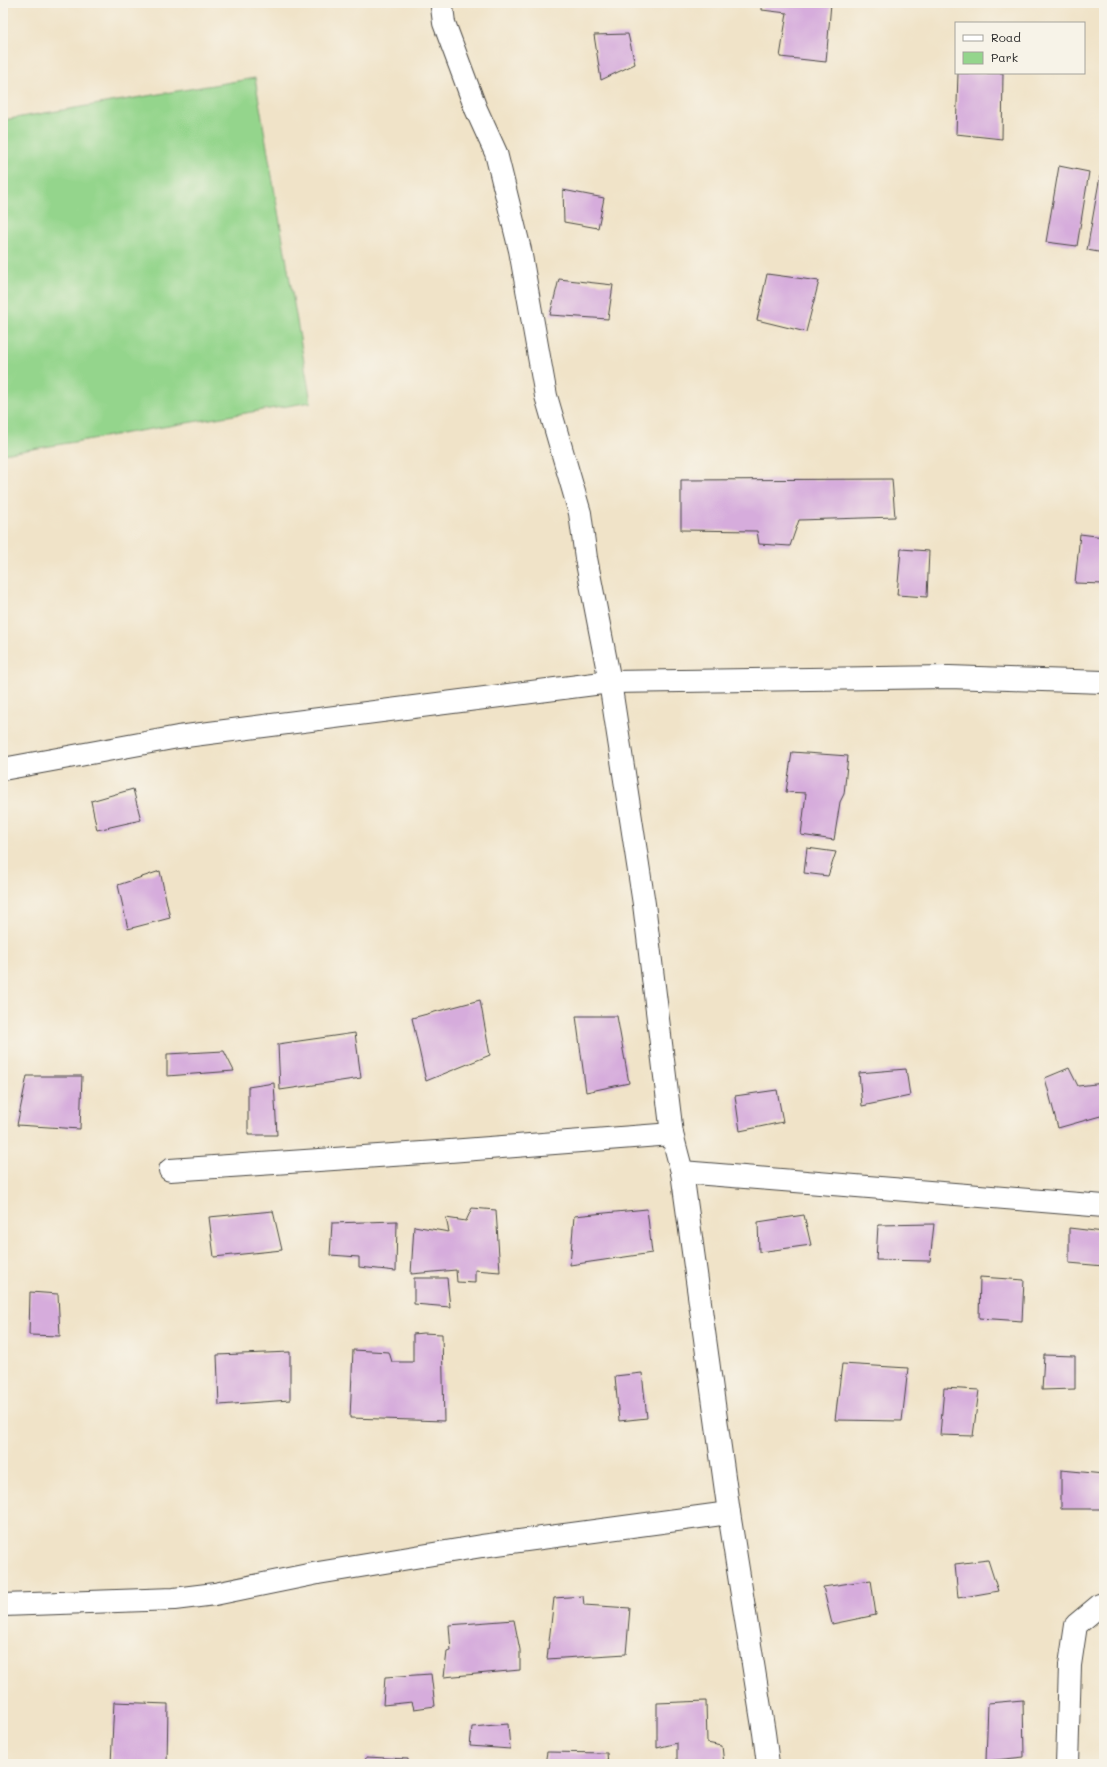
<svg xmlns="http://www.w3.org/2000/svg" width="1107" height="1767" viewBox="0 0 1107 1767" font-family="Mali,sans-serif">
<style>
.green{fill:#94d58c;stroke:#60805c}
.building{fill:#d6acdc}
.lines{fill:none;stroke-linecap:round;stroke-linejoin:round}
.street-casing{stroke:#494743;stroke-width:24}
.primary-casing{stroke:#494743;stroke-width:24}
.street{stroke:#fff;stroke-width:22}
.primary{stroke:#fff;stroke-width:22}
</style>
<rect width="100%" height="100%" fill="#f7f3e8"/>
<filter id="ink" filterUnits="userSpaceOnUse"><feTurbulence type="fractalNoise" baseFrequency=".025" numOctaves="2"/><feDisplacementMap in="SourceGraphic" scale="8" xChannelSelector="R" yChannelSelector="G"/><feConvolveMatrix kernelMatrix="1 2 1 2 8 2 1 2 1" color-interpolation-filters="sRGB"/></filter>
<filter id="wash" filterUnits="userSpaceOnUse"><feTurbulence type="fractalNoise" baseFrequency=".012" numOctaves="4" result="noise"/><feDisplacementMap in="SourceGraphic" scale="16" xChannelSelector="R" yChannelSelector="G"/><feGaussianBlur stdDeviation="0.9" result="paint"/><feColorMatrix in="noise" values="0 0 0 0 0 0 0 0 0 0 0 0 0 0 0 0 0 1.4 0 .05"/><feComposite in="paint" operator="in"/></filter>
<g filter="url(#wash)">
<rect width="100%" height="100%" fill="#f0e3c8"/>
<path class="green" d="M 255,78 L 311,402 L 3,454 L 3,120 Z"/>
<g id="blocks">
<g class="building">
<path d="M 762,3 L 831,3 L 826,62 L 780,57 L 787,13 L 762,10 Z"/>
<path d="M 628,34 L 635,64 L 601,80 L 594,35 Z"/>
<path d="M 958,73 L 1003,73 L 1002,139 L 956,134 Z"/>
<path d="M 1059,166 L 1089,172 L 1077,246 L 1046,242 Z"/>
<path d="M 1100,176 L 1104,176 L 1104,253 L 1087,250 Z"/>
<path d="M 563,190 L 604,198 L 598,228 L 564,222 Z"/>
<path d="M 767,274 L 819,281 L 806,332 L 757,320 Z"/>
<path d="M 559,279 L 613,285 L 608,319 L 550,315 Z"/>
<path d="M 892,479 L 895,517 L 799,520 L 790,546 L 759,544 L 757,531 L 681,530 L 681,480 Z"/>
<path d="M 1080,534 L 1104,537 L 1104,584 L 1075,583 Z"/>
<path d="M 901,549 L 929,551 L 927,597 L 897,595 Z"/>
<path d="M 792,752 L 848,756 L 844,794 L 840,802 L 834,840 L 801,835 L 806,793 L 786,792 Z"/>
<path d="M 133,789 L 141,820 L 97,830 L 91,801 Z"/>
<path d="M 807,848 L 836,852 L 828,876 L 804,873 Z"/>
<path d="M 160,871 L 170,918 L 128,929 L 118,885 Z"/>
<path d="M 480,1000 L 490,1055 L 426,1081 L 412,1018 Z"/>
<path d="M 576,1016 L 617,1016 L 629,1083 L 586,1092 Z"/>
<path d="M 355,1033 L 361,1078 L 280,1090 L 278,1044 Z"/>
<path d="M 224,1051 L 234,1071 L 167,1076 L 167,1054 Z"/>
<path d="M 1069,1068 L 1078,1086 L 1104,1083 L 1104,1115 L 1058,1128 L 1045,1078 Z"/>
<path d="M 906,1069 L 910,1096 L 862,1106 L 859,1073 Z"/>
<path d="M 27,1076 L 82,1076 L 80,1129 L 17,1125 Z"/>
<path d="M 274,1083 L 277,1135 L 248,1135 L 248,1087 Z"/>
<path d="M 777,1090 L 783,1122 L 740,1131 L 735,1096 Z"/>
<path d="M 472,1208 L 496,1210 L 500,1272 L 475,1270 L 475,1283 L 457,1282 L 456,1270 L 411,1274 L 414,1226 L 449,1232 L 446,1218 L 466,1221 Z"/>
<path d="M 647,1209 L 652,1253 L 570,1265 L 574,1216 Z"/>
<path d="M 273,1211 L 282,1250 L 214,1257 L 209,1217 Z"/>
<path d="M 804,1215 L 811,1245 L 759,1252 L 758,1222 Z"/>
<path d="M 397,1221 L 396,1271 L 359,1267 L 359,1257 L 330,1255 L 332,1223 Z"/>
<path d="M 934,1224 L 930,1261 L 876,1260 L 878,1225 Z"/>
<path d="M 1069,1228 L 1104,1232 L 1104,1266 L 1069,1263 Z"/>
<path d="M 980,1277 L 1024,1280 L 1022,1321 L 979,1318 Z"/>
<path d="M 414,1278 L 447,1278 L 450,1307 L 414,1304 Z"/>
<path d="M 30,1292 L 58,1294 L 60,1336 L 29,1335 Z"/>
<path d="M 423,1333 L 442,1334 L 444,1421 L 350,1418 L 353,1350 L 389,1352 L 392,1362 L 413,1362 L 413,1334 Z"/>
<path d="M 290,1352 L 290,1400 L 219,1405 L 217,1355 Z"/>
<path d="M 1044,1355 L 1075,1356 L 1075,1389 L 1042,1390 Z"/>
<path d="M 842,1364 L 908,1368 L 902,1421 L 835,1420 Z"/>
<path d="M 642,1373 L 647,1418 L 619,1421 L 615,1376 Z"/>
<path d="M 944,1388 L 979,1390 L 973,1436 L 940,1435 Z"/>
<path d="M 1061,1470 L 1104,1474 L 1104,1509 L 1061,1509 Z"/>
<path d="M 988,1560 L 998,1591 L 958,1598 L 955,1564 Z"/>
<path d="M 871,1580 L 876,1615 L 832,1624 L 823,1587 Z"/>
<path d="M 583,1596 L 584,1605 L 630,1608 L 626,1654 L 547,1659 L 554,1598 Z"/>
<path d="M 514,1620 L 520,1650 L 520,1670 L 444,1677 L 447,1652 L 451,1651 L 449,1625 Z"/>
<path d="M 431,1674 L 435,1706 L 414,1709 L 412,1702 L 383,1705 L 385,1677 Z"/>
<path d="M 1023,1700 L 1024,1757 L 986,1761 L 988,1703 Z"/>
<path d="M 706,1701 L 707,1743 L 722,1746 L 724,1764 L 677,1764 L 677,1743 L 657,1748 L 657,1703 Z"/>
<path d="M 114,1702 L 168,1704 L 167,1764 L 111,1764 Z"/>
<path d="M 508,1724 L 510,1749 L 470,1746 L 472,1727 Z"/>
<path d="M 547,1752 L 607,1753 L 608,1764 L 545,1764 Z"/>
<path d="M 366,1757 L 408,1759 L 408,1764 L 365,1764 Z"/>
</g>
</g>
</g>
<g filter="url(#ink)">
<use href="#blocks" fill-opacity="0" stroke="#494743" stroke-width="1"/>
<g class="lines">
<defs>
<g id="street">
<path d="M 443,3 L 442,7 L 444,23 L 476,109 L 496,153 L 520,250 L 546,396 L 580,513 L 586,558 L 610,682 L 644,904 L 672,1134 L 682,1172 L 729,1513 L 764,1733 L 768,1764"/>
<path d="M 170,1170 L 437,1152 L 672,1134"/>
<path d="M 682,1172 L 1104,1206"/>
<path d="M 3,1605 L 174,1599 L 215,1594 L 318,1573 L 482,1546 L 729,1513"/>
<path d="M 1067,1764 L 1070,1665 L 1076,1625 L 1100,1605 L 1104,1604"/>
</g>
<path id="primary" d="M 3,769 L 178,737 L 610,682 L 949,677 L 1104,682"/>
</defs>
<use href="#street" class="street-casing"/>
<use href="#primary" class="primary-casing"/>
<use href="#street" class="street"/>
<use href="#primary" class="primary"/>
</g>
</g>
<rect width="1107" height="1767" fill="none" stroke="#f7f3e8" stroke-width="16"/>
<rect x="955" y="22" width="130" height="52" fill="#f7f3e8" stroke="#a5a39c"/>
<rect x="963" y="35" width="20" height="6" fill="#ffffff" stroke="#a5a39c"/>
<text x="991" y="42" font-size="12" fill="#2b2b2b">Road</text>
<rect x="963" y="52" width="20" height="12" fill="#94d58c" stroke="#a5a39c"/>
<text x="991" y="62" font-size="12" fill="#2b2b2b">Park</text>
</svg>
